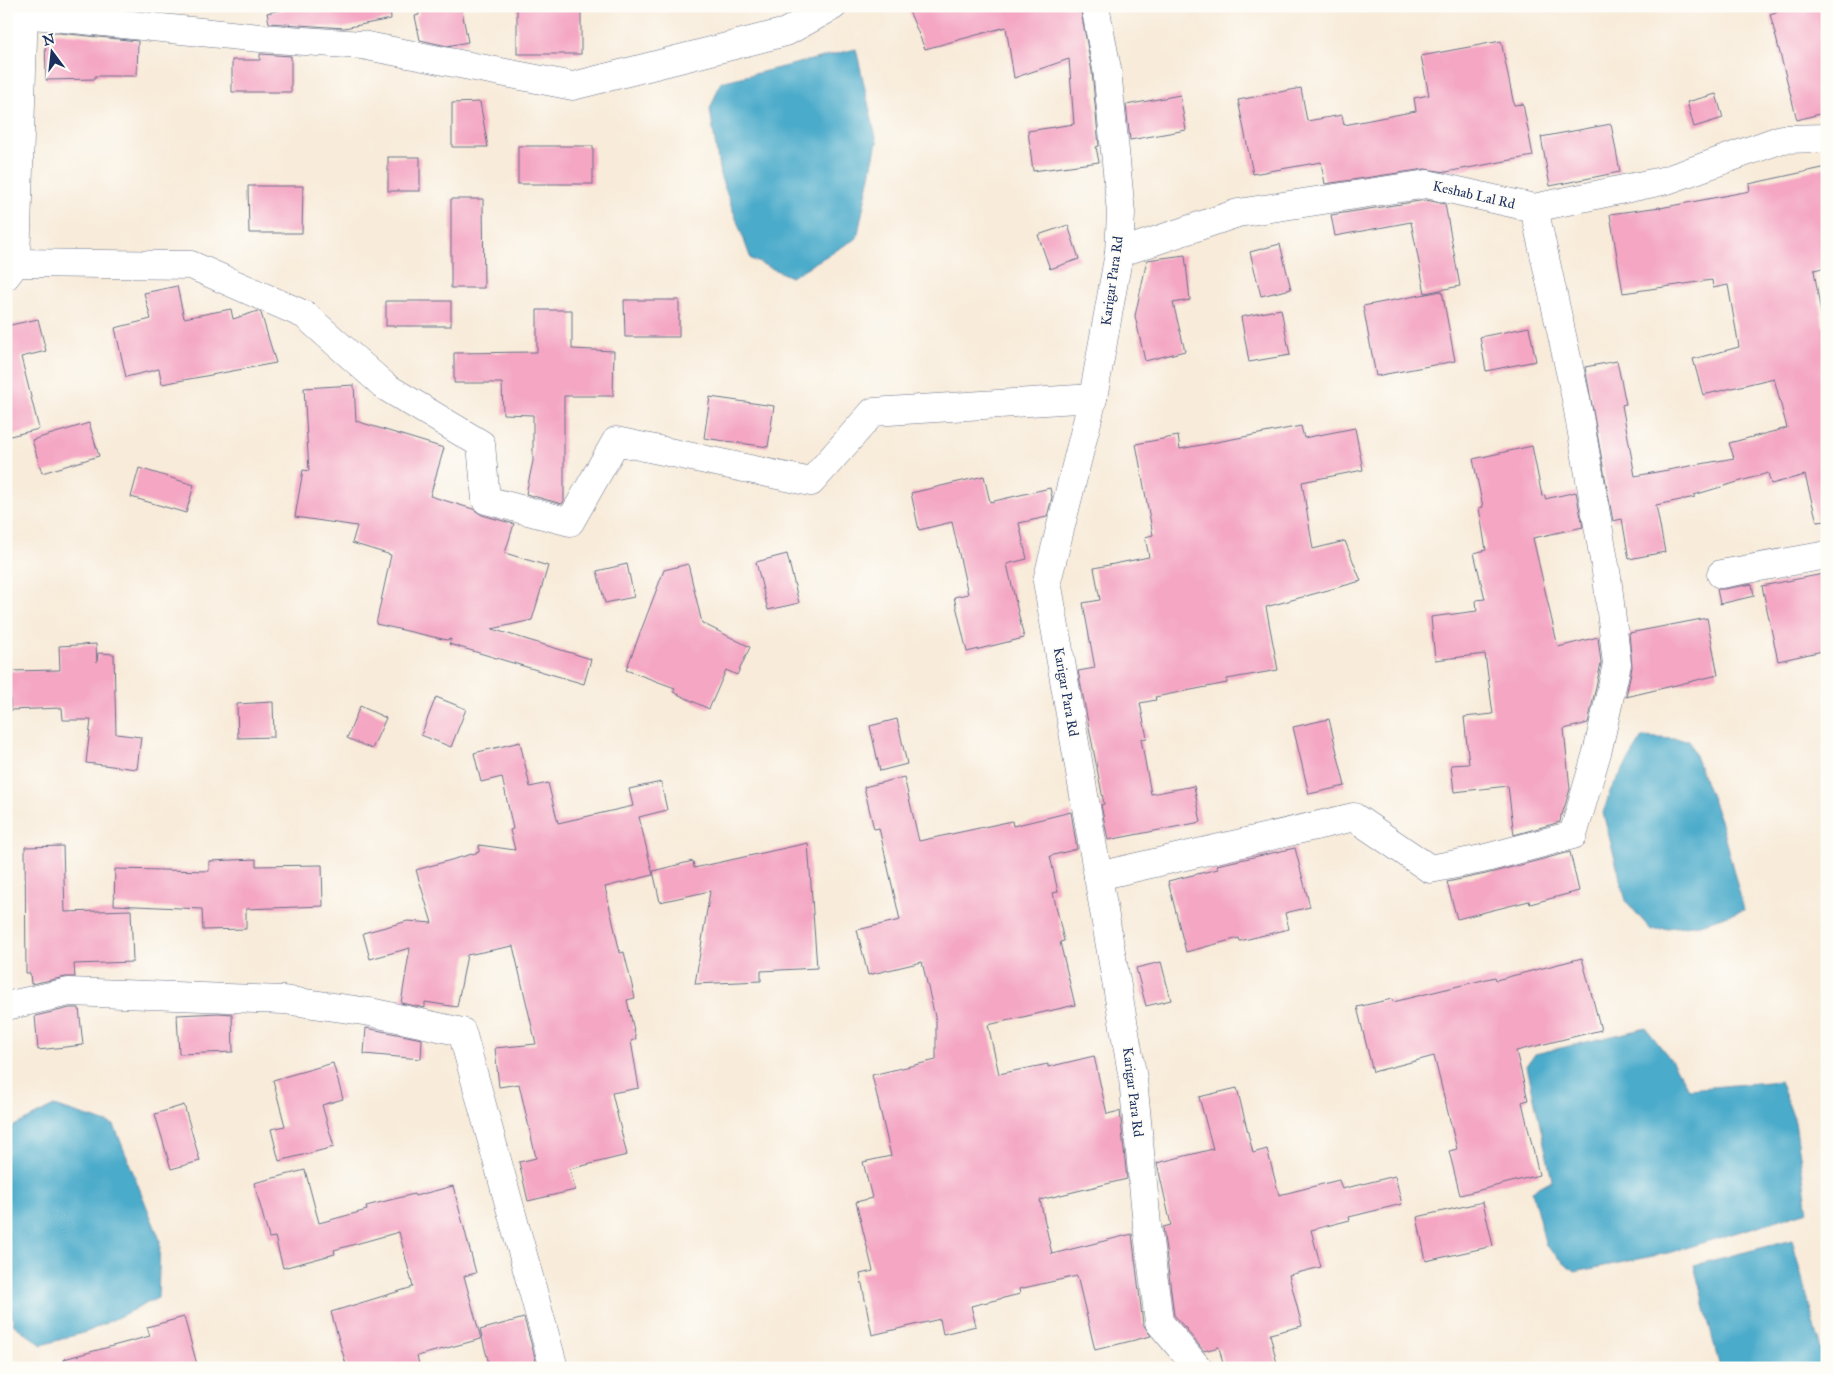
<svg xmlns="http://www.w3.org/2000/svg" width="1833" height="1374" viewBox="0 0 1833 1374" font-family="'IM FELL Great Primer',serif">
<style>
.water{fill:#4babca;stroke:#336d94}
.building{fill:#f4a6c3}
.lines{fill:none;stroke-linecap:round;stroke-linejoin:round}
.minor-casing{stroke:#687189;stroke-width:29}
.minor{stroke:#fff;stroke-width:28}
.labels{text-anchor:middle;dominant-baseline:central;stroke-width:4.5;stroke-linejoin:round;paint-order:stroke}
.street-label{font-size:14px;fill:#1b2f5e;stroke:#fdfcf7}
</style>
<rect width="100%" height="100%" fill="#fdfcf7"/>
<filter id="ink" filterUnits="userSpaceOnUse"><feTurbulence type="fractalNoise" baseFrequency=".02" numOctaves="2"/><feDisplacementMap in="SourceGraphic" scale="10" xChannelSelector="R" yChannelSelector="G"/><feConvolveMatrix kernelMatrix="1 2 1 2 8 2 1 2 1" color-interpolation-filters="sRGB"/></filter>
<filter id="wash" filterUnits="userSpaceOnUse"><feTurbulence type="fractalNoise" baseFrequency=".0096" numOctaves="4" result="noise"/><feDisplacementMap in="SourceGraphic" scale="20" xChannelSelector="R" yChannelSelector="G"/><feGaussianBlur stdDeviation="1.12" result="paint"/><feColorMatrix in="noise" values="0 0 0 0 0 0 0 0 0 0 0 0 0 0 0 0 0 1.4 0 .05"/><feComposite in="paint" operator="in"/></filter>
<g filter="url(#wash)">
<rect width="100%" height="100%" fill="#f8ebd9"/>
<g class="water">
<path d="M 856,49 L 877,142 L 857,238 L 791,277 L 751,259 L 720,175 L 710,109 L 721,82 Z"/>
<path d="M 1643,737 L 1689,740 L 1720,820 L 1744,910 L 1700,924 L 1651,930 L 1626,901 L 1603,813 L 1611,789 Z"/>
<path d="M 1646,1028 L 1671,1060 L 1689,1089 L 1780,1081 L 1795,1122 L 1808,1211 L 1668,1253 L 1575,1272 L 1546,1246 L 1532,1191 L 1552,1180 L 1527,1066 L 1535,1054 Z"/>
<path d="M 54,1106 L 114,1125 L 160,1240 L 158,1298 L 89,1331 L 42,1345 L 14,1325 L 6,1295 L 6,1130 Z"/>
<path d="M 1792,1240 L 1826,1368 L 1720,1368 L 1694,1265 Z"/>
</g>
<g id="blocks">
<g class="building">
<path d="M 297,6 L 390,6 L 391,19 L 344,28 L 269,23 L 267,13 Z"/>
<path d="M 417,6 L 461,6 L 468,42 L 447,46 L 420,40 L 415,16 L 419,15 Z"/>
<rect x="517" y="6" width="64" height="48"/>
<path d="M 907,6 L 1080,6 L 1092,71 L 1099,146 L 1096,147 L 1099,162 L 1033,171 L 1028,131 L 1074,124 L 1069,59 L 1014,78 L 1006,27 L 925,49 Z"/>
<path d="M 1778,6 L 1827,6 L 1827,112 L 1797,120 L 1770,14 L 1779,11 Z"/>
<path d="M 45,33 L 59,33 L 138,41 L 137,76 L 95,76 L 95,79 L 46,80 Z"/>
<path d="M 1501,41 L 1514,105 L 1523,104 L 1533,156 L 1446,172 L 1425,169 L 1325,184 L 1321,162 L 1253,174 L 1238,100 L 1301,88 L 1307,121 L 1342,115 L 1344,125 L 1416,111 L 1414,98 L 1429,95 L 1421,56 Z"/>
<path d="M 260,54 L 291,56 L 291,92 L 232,92 L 232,60 L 260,60 Z"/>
<path d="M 1716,94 L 1723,118 L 1694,127 L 1687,102 Z"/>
<path d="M 1180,95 L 1186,130 L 1130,140 L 1126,105 Z"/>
<path d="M 480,102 L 488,147 L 452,147 L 452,103 Z"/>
<path d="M 1611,124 L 1620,172 L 1550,186 L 1541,137 Z"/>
<rect x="518" y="146" width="75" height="38"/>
<rect x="388" y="157" width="32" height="34"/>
<path d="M 1827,167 L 1827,267 L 1814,270 L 1823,326 L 1827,325 L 1827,521 L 1817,522 L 1805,475 L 1771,484 L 1768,473 L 1694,495 L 1695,497 L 1656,505 L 1665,552 L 1629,559 L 1622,519 L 1613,521 L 1585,367 L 1617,361 L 1626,404 L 1622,405 L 1635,476 L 1734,458 L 1729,443 L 1787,428 L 1774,378 L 1703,395 L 1693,359 L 1739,347 L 1728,285 L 1713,288 L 1712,280 L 1623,293 L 1610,214 L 1660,207 L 1660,208 L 1750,191 L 1749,184 Z"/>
<path d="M 248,186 L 303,186 L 302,233 L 249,233 Z"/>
<path d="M 451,199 L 483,199 L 484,288 L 451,288 Z"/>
<path d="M 1426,200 L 1445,204 L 1460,286 L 1425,293 L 1411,222 L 1335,236 L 1331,215 Z"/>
<path d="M 1068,225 L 1079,259 L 1050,269 L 1038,235 Z"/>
<path d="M 1280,244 L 1291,289 L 1261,296 L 1250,252 Z"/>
<path d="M 1185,255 L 1190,300 L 1173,303 L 1185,351 L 1145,361 L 1135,316 L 1147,260 Z"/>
<path d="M 177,286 L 184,318 L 231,309 L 233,319 L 258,311 L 261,313 L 276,363 L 162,384 L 159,369 L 126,377 L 115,328 L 151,319 L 144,293 Z"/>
<path d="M 1442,291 L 1455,361 L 1376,376 L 1363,306 Z"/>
<path d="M 624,300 L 679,300 L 679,337 L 625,337 Z"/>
<rect x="386" y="301" width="65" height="25"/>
<path d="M 1281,309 L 1290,355 L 1249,362 L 1241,317 Z"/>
<path d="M 537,310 L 572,310 L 572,349 L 614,351 L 613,396 L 564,396 L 564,501 L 562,504 L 526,494 L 533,461 L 533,415 L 503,414 L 502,383 L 454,383 L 454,353 L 537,352 Z"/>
<path d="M 38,319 L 46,351 L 21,357 L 39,429 L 6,437 L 6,326 Z"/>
<path d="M 1529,327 L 1536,361 L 1486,371 L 1480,337 Z"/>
<path d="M 354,385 L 356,421 L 444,448 L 430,496 L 473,509 L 482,515 L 514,524 L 505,553 L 548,566 L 532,620 L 492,629 L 591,659 L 584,684 L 449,644 L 451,639 L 447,640 L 376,624 L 391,555 L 352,543 L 357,526 L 295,517 L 303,470 L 309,471 L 304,388 Z"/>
<path d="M 710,397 L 774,406 L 768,447 L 704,438 Z"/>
<path d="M 89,423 L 99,456 L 42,473 L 32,440 Z"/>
<path d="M 1301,426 L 1304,438 L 1355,428 L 1363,470 L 1302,482 L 1313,549 L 1345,541 L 1361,581 L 1266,607 L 1278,670 L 1227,679 L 1227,683 L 1155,697 L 1156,700 L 1140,703 L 1147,738 L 1141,739 L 1151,794 L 1194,786 L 1201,822 L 1108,840 L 1101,805 L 1104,804 L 1078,671 L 1095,668 L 1083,603 L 1100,600 L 1094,568 L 1149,557 L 1145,537 L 1153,535 L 1136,444 L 1178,436 L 1180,449 Z"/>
<path d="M 1532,446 L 1542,496 L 1545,495 L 1545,499 L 1576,492 L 1583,527 L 1533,538 L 1558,647 L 1598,637 L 1601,663 L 1588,723 L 1564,729 L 1570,789 L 1562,815 L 1561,815 L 1560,822 L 1514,835 L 1508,786 L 1454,792 L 1451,765 L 1469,764 L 1464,717 L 1493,714 L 1485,654 L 1435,660 L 1431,617 L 1477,611 L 1476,600 L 1485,599 L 1474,553 L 1486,550 L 1479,508 L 1483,507 L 1473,459 Z"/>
<path d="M 139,468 L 194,485 L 186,513 L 131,497 Z"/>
<path d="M 984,476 L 990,502 L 1050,488 L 1052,497 L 1047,517 L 1019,523 L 1027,559 L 1007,564 L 1024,638 L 967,652 L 954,597 L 968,594 L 952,522 L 919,530 L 911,493 Z"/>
<path d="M 787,554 L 799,603 L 768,610 L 756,562 Z"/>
<path d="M 627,564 L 634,597 L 605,603 L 597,571 Z"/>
<path d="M 688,564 L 702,623 L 750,647 L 737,675 L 726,670 L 709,709 L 673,692 L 675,688 L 626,670 L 664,570 Z"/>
<path d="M 1823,574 L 1827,590 L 1827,650 L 1778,661 L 1762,586 Z"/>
<path d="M 1752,584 L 1754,596 L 1720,604 L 1717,589 L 1724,589 Z"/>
<path d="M 1707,618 L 1718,675 L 1626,697 L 1632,667 L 1629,633 Z"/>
<path d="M 96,644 L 97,662 L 98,653 L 114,654 L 116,734 L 141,737 L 137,769 L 86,763 L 91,720 L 63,720 L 62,708 L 10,710 L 10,671 L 60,670 L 59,646 Z"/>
<path d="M 436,697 L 466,709 L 451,747 L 421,735 Z"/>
<path d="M 273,702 L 274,737 L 238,738 L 237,704 Z"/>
<path d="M 360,706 L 386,718 L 372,749 L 347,738 Z"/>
<path d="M 897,719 L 907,764 L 880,771 L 870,726 Z"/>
<path d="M 1329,719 L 1345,786 L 1309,794 L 1293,727 Z"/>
<path d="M 520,742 L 530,787 L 548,783 L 558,823 L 633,806 L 629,789 L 661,782 L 667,810 L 639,817 L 653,875 L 605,887 L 620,953 L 624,952 L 635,998 L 627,1000 L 636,1039 L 631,1041 L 639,1088 L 612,1093 L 627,1155 L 570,1169 L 575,1190 L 528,1201 L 519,1162 L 536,1158 L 519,1084 L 499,1087 L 495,1048 L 536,1044 L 513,946 L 467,955 L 457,1007 L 425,1002 L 425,1008 L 401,1003 L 410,948 L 370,959 L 363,933 L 408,921 L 432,923 L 416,870 L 479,852 L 479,845 L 515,850 L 510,830 L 513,829 L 502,777 L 481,782 L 474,753 Z"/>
<path d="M 904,777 L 919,841 L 1012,821 L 1013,826 L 1071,812 L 1077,849 L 1050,856 L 1058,892 L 1053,893 L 1064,941 L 1060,942 L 1075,1005 L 988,1025 L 999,1074 L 1048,1064 L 1048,1067 L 1094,1056 L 1107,1114 L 1120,1111 L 1127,1179 L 1040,1200 L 1052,1254 L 1132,1234 L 1143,1324 L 1151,1336 L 1095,1350 L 1077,1276 L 1019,1289 L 1020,1294 L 971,1306 L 976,1326 L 943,1334 L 940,1319 L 872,1335 L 860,1274 L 873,1271 L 856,1202 L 872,1198 L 863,1162 L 891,1156 L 872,1075 L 936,1060 L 936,1021 L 922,962 L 868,975 L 857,930 L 900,920 L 879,828 L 874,829 L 864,787 Z"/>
<path d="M 808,843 L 817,968 L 761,971 L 761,981 L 695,984 L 710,891 L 660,902 L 653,871 L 693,861 L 694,868 Z"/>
<path d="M 63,846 L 65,912 L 131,910 L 133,962 L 74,964 L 75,977 L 66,977 L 31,984 L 30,973 L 26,973 L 25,847 Z"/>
<path d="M 1295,848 L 1310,907 L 1285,913 L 1289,929 L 1240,941 L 1239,938 L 1186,952 L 1168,881 L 1218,869 L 1217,865 Z"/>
<path d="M 1570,852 L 1579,891 L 1530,904 L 1529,901 L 1457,919 L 1447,882 L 1486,874 Z"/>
<path d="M 256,859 L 256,866 L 322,865 L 323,906 L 246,909 L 246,929 L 203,930 L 202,909 L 114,905 L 115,869 L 209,871 L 209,861 Z"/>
<path d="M 1582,958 L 1601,1030 L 1516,1051 L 1528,1100 L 1522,1102 L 1539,1175 L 1460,1195 L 1449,1151 L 1457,1149 L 1434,1056 L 1373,1072 L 1357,1007 L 1392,999 L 1393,1002 L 1495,977 L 1496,980 Z"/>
<path d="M 1161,962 L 1171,1000 L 1146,1006 L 1136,968 Z"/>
<path d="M 70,1008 L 79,1008 L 83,1045 L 38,1050 L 35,1016 Z"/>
<path d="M 219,1013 L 232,1014 L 233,1052 L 179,1054 L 177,1015 Z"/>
<path d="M 366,1028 L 422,1039 L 421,1059 L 364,1054 Z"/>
<path d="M 333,1063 L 343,1099 L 322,1105 L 334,1147 L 279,1161 L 271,1129 L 285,1126 L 273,1080 Z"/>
<path d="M 1237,1088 L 1253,1153 L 1267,1149 L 1279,1195 L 1339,1180 L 1342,1189 L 1395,1176 L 1402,1204 L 1349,1217 L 1350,1220 L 1311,1230 L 1321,1267 L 1289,1275 L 1302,1326 L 1270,1334 L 1278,1368 L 1224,1368 L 1219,1347 L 1204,1351 L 1188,1332 L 1187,1328 L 1185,1328 L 1174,1315 L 1163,1227 L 1171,1225 L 1157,1163 L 1213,1149 L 1199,1097 Z"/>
<path d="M 184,1105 L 200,1161 L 171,1169 L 155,1114 Z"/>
<path d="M 305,1170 L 319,1223 L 367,1210 L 366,1206 L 414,1194 L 415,1196 L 453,1186 L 476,1273 L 464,1276 L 481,1339 L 417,1356 L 420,1368 L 347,1368 L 331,1312 L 413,1287 L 399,1232 L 334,1250 L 335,1254 L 283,1268 L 275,1237 L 269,1238 L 254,1183 Z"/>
<path d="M 1483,1202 L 1493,1246 L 1426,1261 L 1417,1217 Z"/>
<path d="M 184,1317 L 198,1368 L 65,1368 L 64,1359 L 150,1336 L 147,1327 Z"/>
<path d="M 524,1318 L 538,1368 L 490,1368 L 480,1330 Z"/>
</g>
</g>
</g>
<g filter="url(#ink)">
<use href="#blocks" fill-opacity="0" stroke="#687189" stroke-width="1"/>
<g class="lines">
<defs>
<g id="minor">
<path d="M 1095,6 L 1107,69 L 1121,213 L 1119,253 L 1093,398 L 1047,581 L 1133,1079 L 1147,1225 L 1159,1322 L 1198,1368"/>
<path d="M 24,14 L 260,38 L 362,45 L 573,86 L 786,32 L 833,6"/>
<path d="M 1119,253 L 1238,213 L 1427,184 L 1534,208 L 1667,180 L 1782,139 L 1827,138"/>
<path d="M 16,263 L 191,265 L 305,315 L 386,387 L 481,444 L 486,500 L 570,522 L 616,441 L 811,482 L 873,412 L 1093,398"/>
<path d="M 6,276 L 16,263 L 24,6"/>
<path d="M 1721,574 L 1827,555"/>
<path d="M 1098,876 L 1354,817 L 1430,869 L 1482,859 L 1573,835 L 1598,749 L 1617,664 L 1607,577 L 1576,399 L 1534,208"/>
<path d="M 6,1006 L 69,992 L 284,1000 L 370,1012 L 462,1032 L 554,1368"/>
</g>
</defs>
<use href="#minor" class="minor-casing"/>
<use href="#minor" class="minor"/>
</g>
</g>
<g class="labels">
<g class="street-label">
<text transform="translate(1474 195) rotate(13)">Keshab Lal Rd</text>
<text transform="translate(1112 281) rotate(-82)">Karigar Para Rd</text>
<text transform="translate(1066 692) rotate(80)">Karigar Para Rd</text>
<text transform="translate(1133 1092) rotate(83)">Karigar Para Rd</text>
</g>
</g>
<rect width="1833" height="1374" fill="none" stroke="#fdfcf7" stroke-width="25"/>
<g transform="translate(52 52) rotate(345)" stroke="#fdfcf7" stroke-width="4" paint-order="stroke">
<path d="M0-4L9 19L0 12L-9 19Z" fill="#1b2f5e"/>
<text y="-8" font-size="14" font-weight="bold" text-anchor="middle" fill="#1b2f5e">N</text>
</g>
</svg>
